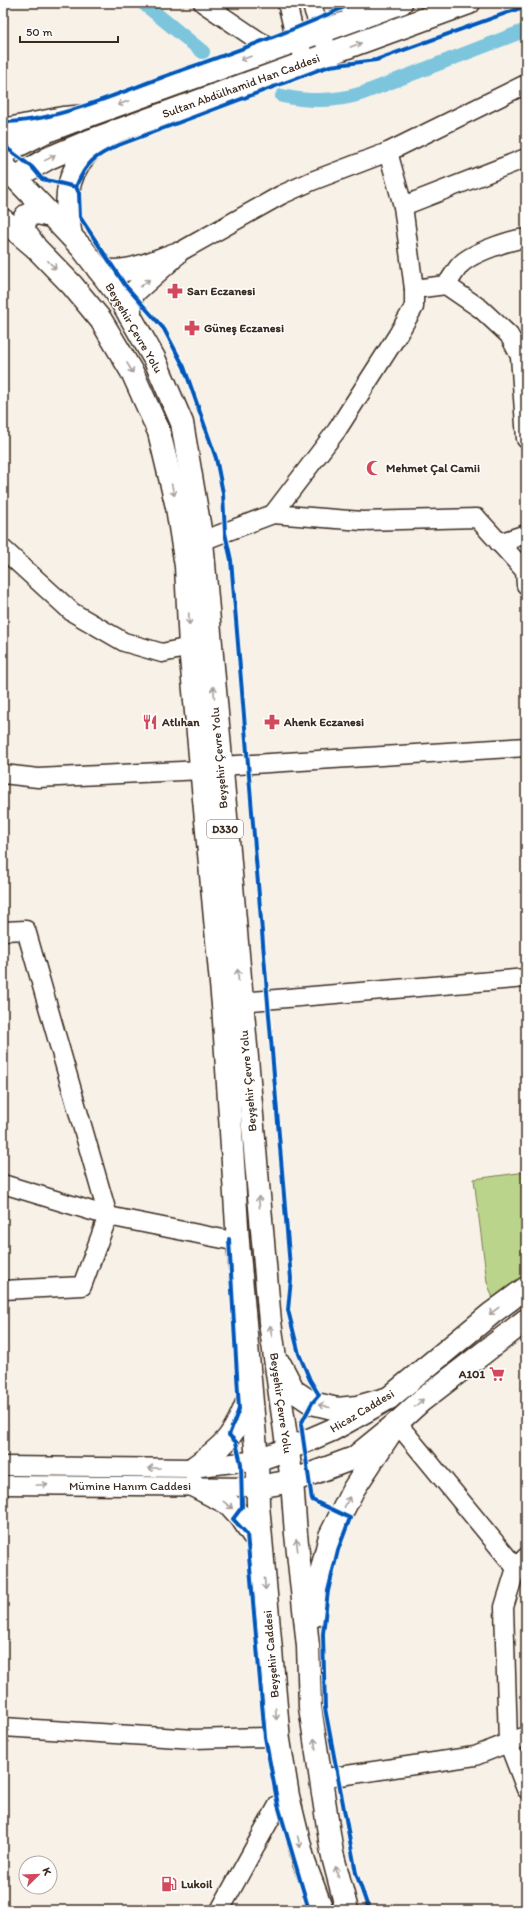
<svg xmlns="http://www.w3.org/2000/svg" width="529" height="1913" viewBox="0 0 529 1913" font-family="Itim,sans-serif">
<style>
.green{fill:#bbd48b;stroke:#7b7f54}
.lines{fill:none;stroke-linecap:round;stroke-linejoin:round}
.canal{stroke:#7cc5dd;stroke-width:14}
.minor-casing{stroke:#3b2a1e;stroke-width:21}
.major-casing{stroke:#3b2a1e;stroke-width:25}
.highway-casing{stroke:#3b2a1e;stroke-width:25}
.minor{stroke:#fff;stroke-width:18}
.major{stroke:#fff;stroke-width:22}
.highway{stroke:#fff;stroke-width:22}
.cycleway-casing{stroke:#fff;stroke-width:6}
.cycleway{stroke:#0057b8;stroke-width:4}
.oneway{stroke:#a79f9a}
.labels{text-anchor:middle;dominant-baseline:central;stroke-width:3;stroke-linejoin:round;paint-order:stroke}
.shield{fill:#fff;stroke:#766a62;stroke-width:1}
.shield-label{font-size:11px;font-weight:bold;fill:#3b2a1e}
.street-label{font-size:12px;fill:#3b2a1e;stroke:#fff}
.poi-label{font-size:12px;font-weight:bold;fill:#3b2a1e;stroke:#fff;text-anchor:start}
</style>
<rect width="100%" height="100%" fill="#f7f1e8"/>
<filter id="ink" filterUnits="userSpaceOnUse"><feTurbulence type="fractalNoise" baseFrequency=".025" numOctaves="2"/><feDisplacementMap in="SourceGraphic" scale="8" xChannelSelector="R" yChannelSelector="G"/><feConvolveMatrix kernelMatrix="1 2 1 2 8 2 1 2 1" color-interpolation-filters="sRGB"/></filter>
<g filter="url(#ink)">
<path class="green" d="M 526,1172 L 526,1276 L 495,1304 L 487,1282 L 474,1179 Z"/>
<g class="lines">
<g class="canal">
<path d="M 143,3 L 203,52"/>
<path d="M 282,96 C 310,102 336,102 363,93 L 526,30"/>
</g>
<defs>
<g id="minor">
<path d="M 203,3 L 259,41 L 274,48"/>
<path d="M 287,3 L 293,28 L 302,52"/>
<path d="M 311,3 L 329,54"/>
<path d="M 388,152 L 403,206 L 414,289 L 446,285 L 481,309 L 509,335 L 520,356 L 526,355"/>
<path d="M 403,206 L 526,158"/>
<path d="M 176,254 L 281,195 L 312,181 L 388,152 L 526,84"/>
<path d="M 446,285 C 451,279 455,271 460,265 C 471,253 510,240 526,238"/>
<path d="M 520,356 L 526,439"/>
<path d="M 273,514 L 362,521 L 477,518 L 525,571 L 526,585"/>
<path d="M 202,541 L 273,514 L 337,430 L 397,336 L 414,307 L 414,289"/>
<path d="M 499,543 L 526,534"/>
<path d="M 3,549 L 72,612 L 124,642 L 162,653 L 190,647"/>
<path d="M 220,766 L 526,747"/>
<path d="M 3,774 L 38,778 L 202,770"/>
<path d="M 3,931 L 26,930 L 108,1216 L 82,1286 L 3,1290"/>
<path d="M 241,1002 L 526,978"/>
<path d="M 3,1184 L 108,1216 L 238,1242"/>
<path d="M 397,1423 L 516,1568"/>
<path d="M 3,1466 L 193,1468 L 257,1460"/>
<path d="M 3,1485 L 258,1487"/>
<path d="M 526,1557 L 516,1568 L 504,1607 L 508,1742 L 526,1789"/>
<path d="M 3,1727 L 195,1739 L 265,1737 L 279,1740"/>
<path d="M 320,1779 L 475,1756 L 526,1736"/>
<path d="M 220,1910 L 278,1805 L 288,1796"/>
</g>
<g id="major">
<path d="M 349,3 L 373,13"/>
<path d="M 3,153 L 47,131 L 87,116 L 401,3"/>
<path d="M 16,177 L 49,158 L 89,141 L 469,3"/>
<path d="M 257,1460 L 288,1449 L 332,1430 L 389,1398 L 492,1313 L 526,1288"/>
<path d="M 258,1487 L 292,1481 L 354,1458 L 397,1423 L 421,1401 L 526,1320"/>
</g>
<g id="highway">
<path d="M 3,130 L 63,118 L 87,116"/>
<path d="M 3,165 L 82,248 L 118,295 L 154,358 L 182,423 L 202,541 L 270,1322 L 292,1481 L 296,1534 L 308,1646 L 310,1707 L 332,1853 L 347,1910"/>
<path d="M 3,220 L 35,247 L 72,285 L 101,320 L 133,374 L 159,432 L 177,507 L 186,566 L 190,647 L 223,1005 L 238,1242 L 257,1460 L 258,1505 L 279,1740 L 288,1796 L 304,1862 L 322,1910"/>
<path d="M 71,236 C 65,206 64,178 86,154 C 94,145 106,138 115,131"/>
<path d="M 34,245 L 24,231 L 25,217 C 31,210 44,215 52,216"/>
<path d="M 98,269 C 126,276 149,263 176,254"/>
<path d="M 130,316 L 130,303 L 134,292 L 171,259"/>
<path d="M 281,1366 L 294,1391 L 312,1403 L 337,1409 L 357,1407 L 389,1398"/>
<path d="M 193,1468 C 226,1445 236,1434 249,1397"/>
<path d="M 194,1486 L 229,1504 L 241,1517 L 261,1547"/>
<path d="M 313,1616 L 319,1581 L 330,1536 L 353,1490 L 397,1423"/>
</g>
</defs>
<use href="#minor" class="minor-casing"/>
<use href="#major" class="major-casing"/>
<use href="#highway" class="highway-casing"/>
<use href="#minor" class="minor"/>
<use href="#major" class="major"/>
<use href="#highway" class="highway"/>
<defs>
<g id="cycleway">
<path d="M 3,122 C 54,122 116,94 163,77 C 227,54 292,32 353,3"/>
<path d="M 3,139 L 8,149 L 32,167 L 42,179 L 76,187 L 79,193 L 80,217 L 125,285 L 164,329 L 184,367 L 216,458 L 223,493 L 225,533 L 231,560 L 291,1279 L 288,1310 L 299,1354 L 310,1380 L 319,1395 L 312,1403 L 301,1424 L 312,1500 L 350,1518 L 338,1550 L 328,1591 L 323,1634 L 325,1708 L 356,1873 L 369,1910"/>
<path d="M 76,187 C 86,162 95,156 119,145 L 321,69 L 330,66 L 376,60 L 526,6"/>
<path d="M 229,1239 L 239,1409 L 229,1435 L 236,1442 L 241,1464 L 242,1507 L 233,1519 L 247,1534 L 265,1737 L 278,1805 L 309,1910"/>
</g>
</defs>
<use href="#cycleway" class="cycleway-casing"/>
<use href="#cycleway" class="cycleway"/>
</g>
<defs><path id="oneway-shaft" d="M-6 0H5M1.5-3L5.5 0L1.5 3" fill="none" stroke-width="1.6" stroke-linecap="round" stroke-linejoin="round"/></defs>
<g class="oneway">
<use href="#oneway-shaft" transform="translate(356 45) rotate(-20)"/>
<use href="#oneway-shaft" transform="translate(246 58) rotate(160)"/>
<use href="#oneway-shaft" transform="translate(123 103) rotate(160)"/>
<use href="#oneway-shaft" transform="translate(50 158) rotate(-26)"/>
<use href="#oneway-shaft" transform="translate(52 265) rotate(46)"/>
<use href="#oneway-shaft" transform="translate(145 283) rotate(-40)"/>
<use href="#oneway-shaft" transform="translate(130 368) rotate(59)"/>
<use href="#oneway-shaft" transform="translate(173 490) rotate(76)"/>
<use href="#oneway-shaft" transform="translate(189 619) rotate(87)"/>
<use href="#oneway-shaft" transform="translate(214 692) rotate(-95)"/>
<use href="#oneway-shaft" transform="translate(238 975) rotate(-95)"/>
<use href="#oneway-shaft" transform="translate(259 1202) rotate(-95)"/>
<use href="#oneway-shaft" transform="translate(494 1311) rotate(143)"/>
<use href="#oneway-shaft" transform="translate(271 1331) rotate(-99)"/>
<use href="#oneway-shaft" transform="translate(419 1403) rotate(-42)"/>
<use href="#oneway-shaft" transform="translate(324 1406) rotate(-166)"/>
<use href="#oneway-shaft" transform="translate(154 1468) rotate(-180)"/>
<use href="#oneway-shaft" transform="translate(42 1485)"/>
<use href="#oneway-shaft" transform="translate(347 1502) rotate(-64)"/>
<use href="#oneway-shaft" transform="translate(228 1505) rotate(38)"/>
<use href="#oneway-shaft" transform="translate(297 1545) rotate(-97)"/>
<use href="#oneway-shaft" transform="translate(265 1584) rotate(85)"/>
<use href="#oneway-shaft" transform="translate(276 1714) rotate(85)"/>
<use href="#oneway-shaft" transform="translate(315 1744) rotate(-98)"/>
<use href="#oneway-shaft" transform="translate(299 1842) rotate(76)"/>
<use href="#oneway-shaft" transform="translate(337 1872) rotate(-105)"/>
</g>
</g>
<defs>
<symbol id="pharmacy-bare" viewBox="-9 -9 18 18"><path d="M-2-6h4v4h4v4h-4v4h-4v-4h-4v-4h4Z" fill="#d1495b" stroke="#fff" stroke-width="2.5" paint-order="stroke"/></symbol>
<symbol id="mosque-bare" viewBox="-9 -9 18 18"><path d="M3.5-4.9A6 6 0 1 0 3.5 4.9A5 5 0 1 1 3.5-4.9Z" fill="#d1495b" stroke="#fff" stroke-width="2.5" paint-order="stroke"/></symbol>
<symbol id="restaurant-bare" viewBox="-9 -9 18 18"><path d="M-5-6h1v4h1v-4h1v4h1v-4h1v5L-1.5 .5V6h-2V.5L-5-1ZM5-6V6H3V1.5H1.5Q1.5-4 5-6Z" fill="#d1495b" stroke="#fff" stroke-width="2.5" paint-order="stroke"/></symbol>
<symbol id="supermarket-bare" viewBox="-9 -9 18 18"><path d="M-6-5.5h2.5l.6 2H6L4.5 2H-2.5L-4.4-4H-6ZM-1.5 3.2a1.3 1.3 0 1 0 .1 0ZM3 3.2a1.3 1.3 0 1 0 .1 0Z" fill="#d1495b" stroke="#fff" stroke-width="2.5" paint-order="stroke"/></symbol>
<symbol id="fuel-bare" viewBox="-9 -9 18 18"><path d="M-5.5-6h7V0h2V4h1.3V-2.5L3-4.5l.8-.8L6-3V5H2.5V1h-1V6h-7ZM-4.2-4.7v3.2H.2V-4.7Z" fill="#d1495b" stroke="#fff" stroke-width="2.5" paint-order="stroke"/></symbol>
</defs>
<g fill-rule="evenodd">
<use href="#pharmacy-bare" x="164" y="280" width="22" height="22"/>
<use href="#pharmacy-bare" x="181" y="317" width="22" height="22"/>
<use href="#mosque-bare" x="363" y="457" width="22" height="22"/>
<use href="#restaurant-bare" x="139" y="711" width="22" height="22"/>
<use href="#pharmacy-bare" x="261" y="711" width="22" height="22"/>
<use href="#supermarket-bare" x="486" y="1363" width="22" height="22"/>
<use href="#fuel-bare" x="158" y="1873" width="22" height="22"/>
</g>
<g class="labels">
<rect class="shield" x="207" y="820" width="36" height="18" rx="3"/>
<g class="shield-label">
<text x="225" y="829">D330</text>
</g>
<g class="street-label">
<text transform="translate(241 86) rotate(-20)">Sultan Abdülhamid Han Caddesi</text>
<text transform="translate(134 328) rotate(60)">Beyşehir Çevre Yolu</text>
<text transform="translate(219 758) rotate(-95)">Beyşehir Çevre Yolu</text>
<text transform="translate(248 1081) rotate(-95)">Beyşehir Çevre Yolu</text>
<text transform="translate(281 1403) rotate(82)">Beyşehir Çevre Yolu</text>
<text transform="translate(362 1411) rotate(-31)">Hicaz Caddesi</text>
<text x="130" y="1486">Mümine Hanım Caddesi</text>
<text transform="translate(271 1654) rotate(-95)">Beyşehir Caddesi</text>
</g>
<g class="poi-label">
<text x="187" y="291">Sarı Eczanesi</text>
<text x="204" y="328">Güneş Eczanesi</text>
<text x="386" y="468">Mehmet Çal Camii</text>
<text x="162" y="722">Atlıhan</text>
<text x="284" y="722">Ahenk Eczanesi</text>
<text x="485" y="1374" text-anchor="end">A101</text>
<text x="181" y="1884">Lukoil</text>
</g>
</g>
<rect width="529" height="1913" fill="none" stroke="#fff" stroke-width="16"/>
<rect x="8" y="8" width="513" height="1897" fill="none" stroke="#3b2a1e" stroke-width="1.5" filter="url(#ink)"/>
<g transform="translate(38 1875) rotate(67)"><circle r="19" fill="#ffffff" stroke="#b1aaa5"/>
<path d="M0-3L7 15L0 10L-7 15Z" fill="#d1495b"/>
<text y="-6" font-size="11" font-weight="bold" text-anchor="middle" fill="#3b2a1e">K</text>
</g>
<path d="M20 36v6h98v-6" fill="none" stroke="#3b2a1e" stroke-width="2"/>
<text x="26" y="36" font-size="12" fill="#3b2a1e" stroke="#ffffff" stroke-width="3" paint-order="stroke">50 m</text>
</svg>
